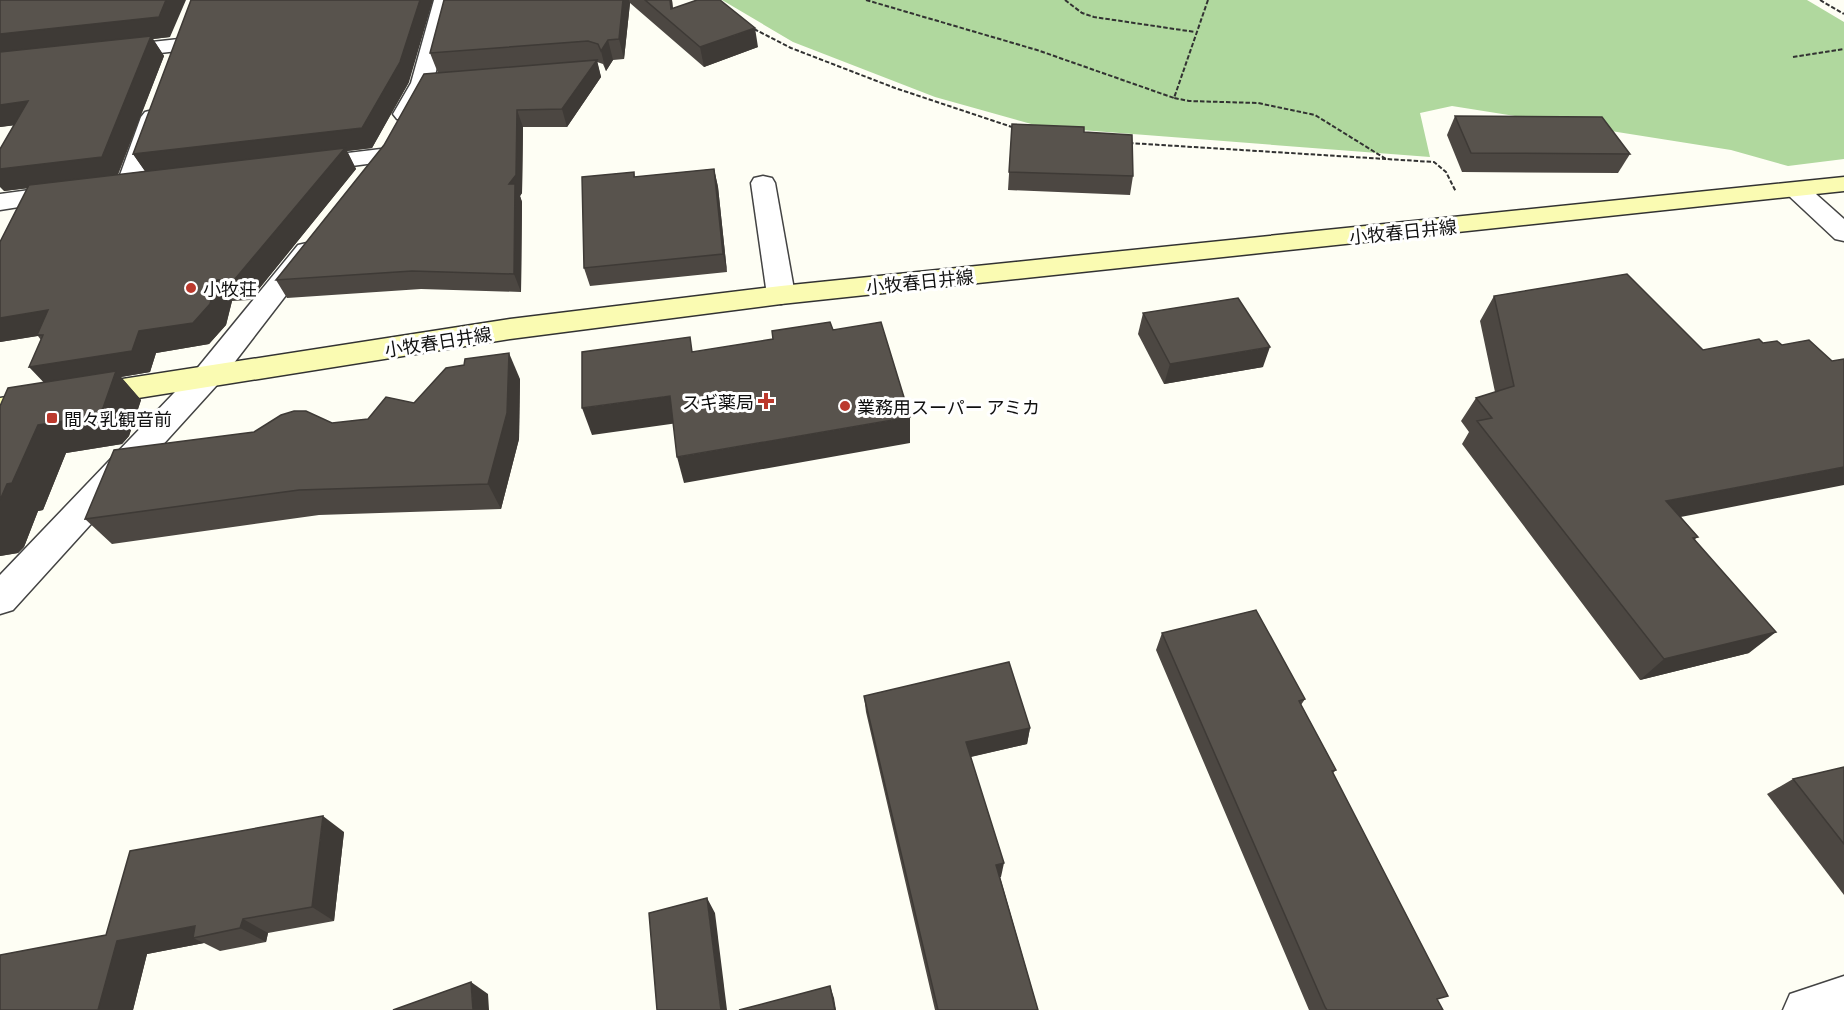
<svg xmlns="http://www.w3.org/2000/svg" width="1844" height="1010" viewBox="0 0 1844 1010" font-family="Literata,'Noto Sans JP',serif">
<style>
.forest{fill:#b0d89e}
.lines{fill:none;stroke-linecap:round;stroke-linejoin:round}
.minor-casing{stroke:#434343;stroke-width:3}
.secondary-casing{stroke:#323232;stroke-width:3}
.path{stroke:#323232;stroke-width:2;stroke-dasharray:4.5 2;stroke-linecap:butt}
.minor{fill:#fff;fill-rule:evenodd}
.secondary{fill:#fafbb2;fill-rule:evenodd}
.wall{fill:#4c4742}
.shaded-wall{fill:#3e3a36}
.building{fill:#58534d;stroke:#3e3a36;stroke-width:1.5}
.poi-dot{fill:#bb392d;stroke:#fff;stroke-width:2}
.labels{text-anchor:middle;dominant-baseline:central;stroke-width:6;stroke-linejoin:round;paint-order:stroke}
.street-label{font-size:18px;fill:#101010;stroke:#fff}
.poi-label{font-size:18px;fill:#101010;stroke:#fff;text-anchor:start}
</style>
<rect width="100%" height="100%" fill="#fefef4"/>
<path class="forest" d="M 722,0 L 1807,0 L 1844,22 L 1844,159 L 1788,166 L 1731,150 L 1452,106 L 1420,113 L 1430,157 L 1042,127 L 935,97 L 793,42 Z"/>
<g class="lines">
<defs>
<g id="minor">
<path d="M 434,0 L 454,0 L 433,83 L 413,119 L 397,119 L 393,114 L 411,83 Z"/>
<path d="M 179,39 L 187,40 L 190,45 L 187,50 L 115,58 L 107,57 L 104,52 L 107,47 L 115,46 Z"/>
<path d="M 153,110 L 161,112 L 165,117 L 140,186 L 137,191 L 128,193 L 119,191 L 116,186 L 141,117 L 145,112 Z"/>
<path d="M 381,149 L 390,151 L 393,156 L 390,161 L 306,172 L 297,170 L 294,165 L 297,160 L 306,158 Z"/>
<path d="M 763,176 L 772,178 L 775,183 L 795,295 L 791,301 L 781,304 L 771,301 L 767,295 L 751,183 L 754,178 Z"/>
<path d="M 1798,184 L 1807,186 L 1844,219 L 1844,241 L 1835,239 L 1789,196 L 1786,191 L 1789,186 Z"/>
<path d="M 67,185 L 76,188 L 80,193 L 76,198 L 0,210 L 0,194 Z"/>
<path d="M 307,243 L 316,245 L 320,251 L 217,385 L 13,610 L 0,614 L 0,575 L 195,371 L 298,245 Z"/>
<path d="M 1844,976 L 1844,1010 L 1783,1010 L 1790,994 Z"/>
</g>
<path id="secondary" d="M 1844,177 L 1844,191 L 781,304 L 510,339 L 0,420 L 0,398 L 510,319 L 781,286 Z"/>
</defs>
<use href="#minor" class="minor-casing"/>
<use href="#secondary" class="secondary-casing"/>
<g class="path">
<path d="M 866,0 L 1037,50 L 1174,98"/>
<path d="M 1065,0 L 1082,13 L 1094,17 L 1195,32"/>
<path d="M 1208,0 L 1174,98 L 1189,101 L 1258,103 L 1315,115 L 1386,159 L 1434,162 L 1446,172 L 1456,192"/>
<path d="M 1820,0 L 1844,14"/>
<path d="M 754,29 L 791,48 L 895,88 L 1015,128"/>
<path d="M 1793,57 L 1844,49"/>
<path d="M 1129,143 L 1386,159"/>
</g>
<use href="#minor" class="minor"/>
<use href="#secondary" class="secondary"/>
</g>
<g class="wall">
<path d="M 0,0 L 170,37 L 153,39 L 164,56 L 118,175 L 145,171 L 133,154 L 409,82 L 372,148 L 347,151 L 356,169 L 250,300 L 232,301 L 226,325 L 209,344 L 156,353 L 150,372 L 121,377 L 141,400 L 129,436 L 122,444 L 66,453 L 43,510 L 38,511 L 24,547 L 18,553 L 0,556 L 0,406 L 44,382 L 41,340 L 38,336 L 0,342 L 0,242 L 28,188 L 4,191 L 14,125 L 0,127 Z"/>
<path d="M 444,0 L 672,0 L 673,8 L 758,47 L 704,67 L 630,3 L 624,59 L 613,60 L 606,71 L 603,64 L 597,62 L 601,77 L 567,127 L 523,127 L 522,193 L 520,196 L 522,202 L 521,292 L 421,289 L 287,298 L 276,280 L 384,145 L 438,73 L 430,53 Z"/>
<path d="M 1455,116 L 1630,154 L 1618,173 L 1462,172 L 1447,135 Z"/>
<path d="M 1012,124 L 1084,132 L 1133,176 L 1130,195 L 1008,190 Z"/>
<path d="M 714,169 L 718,187 L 727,272 L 590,286 L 584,268 L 634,172 L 635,177 Z"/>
<path d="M 1494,296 L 1698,537 L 1695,539 L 1749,653 L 1640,680 L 1462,444 L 1469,432 L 1461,421 L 1476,398 L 1495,392 L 1480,321 Z"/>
<path d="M 1143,313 L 1263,367 L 1164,384 L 1138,334 Z"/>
<path d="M 520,379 L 519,439 L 501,509 L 319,515 L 112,544 L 85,519 L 414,403 Z"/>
<path d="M 1162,633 L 1305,699 L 1301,705 L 1336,770 L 1333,773 L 1438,1002 L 1443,1010 L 1309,1010 L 1156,650 Z"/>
<path d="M 864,696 L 1030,728 L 1027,744 L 971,757 L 1001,877 L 1000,877 L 1038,1010 L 935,1010 L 866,712 Z"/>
<path d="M 1844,767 L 1844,895 L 1767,794 L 1793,779 Z"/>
<path d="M 344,832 L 334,921 L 268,933 L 266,942 L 220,951 L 204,943 L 147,954 L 133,1010 L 0,1010 L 106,935 Z"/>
</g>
<g class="shaded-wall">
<path d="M 166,0 L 186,0 L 170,37 L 153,39 L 164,56 L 116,178 L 4,191 L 0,187 L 0,169 L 150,39 L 0,55 L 0,34 Z"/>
<path d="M 420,0 L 433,0 L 409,82 L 372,148 L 347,151 L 356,169 L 250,300 L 235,279 L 147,174 L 133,154 Z"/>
<path d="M 623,0 L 629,0 L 630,3 L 624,59 L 619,39 Z"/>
<path d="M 670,0 L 672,0 L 674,25 L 671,9 Z"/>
<path d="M 755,28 L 758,47 L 704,67 L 700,47 Z"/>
<path d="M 608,40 L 613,60 L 606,71 L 601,51 Z"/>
<path d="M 597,60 L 601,77 L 567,127 L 562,109 Z"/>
<path d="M 28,101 L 43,122 L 0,127 L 0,105 Z"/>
<path d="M 517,110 L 523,127 L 522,193 L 520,196 L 522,202 L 521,292 L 514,274 L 509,184 Z"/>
<path d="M 714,169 L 718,187 L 727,272 L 723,254 Z"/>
<path d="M 217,280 L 232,301 L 226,325 L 209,344 L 156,353 L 150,372 L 121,377 L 141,400 L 129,436 L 122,444 L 66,453 L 43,510 L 38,511 L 24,547 L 18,553 L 0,556 L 0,500 L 7,484 L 38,425 L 49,388 L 29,367 L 139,331 Z"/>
<path d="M 48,310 L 43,335 L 0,342 L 0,318 Z"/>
<path d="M 1270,347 L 1263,367 L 1164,384 L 1170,364 Z"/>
<path d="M 509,353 L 520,379 L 519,439 L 501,509 L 488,484 Z"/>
<path d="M 670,396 L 678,423 L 592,435 L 582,408 Z"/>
<path d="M 910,417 L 910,443 L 684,483 L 677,457 Z"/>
<path d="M 1844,467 L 1844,485 L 1645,524 L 1666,501 Z"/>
<path d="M 1776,632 L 1749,653 L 1640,680 L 1664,659 Z"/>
<path d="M 1030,728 L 1027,744 L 965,758 L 966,742 Z"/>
<path d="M 323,816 L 344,832 L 334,921 L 312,907 Z"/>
<path d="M 1004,863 L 1001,877 L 994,879 L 996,865 Z"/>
<path d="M 707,898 L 715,913 L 727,1010 L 721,1010 Z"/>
<path d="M 243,919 L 268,933 L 266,942 L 240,928 Z"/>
<path d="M 195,926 L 193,938 L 204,943 L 147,954 L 133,1010 L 98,1010 L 117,941 Z"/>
<path d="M 471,982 L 488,994 L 489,1010 L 473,1010 Z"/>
<path d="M 830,986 L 834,998 L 836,1010 L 835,1010 Z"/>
</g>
<g class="building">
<path d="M 0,0 L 166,0 L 159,17 L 0,34 Z"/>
<path d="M 191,0 L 420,0 L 400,62 L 362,128 L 133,154 Z"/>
<path d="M 444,0 L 623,0 L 619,39 L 608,40 L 601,51 L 598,44 L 588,41 L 430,53 Z"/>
<path d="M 645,0 L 670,0 L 671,9 L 697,0 L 720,0 L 755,28 L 700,47 Z"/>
<path d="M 151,36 L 102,157 L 0,169 L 0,149 L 28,101 L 0,105 L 0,52 Z"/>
<path d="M 597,60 L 562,109 L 517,110 L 516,175 L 509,184 L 515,184 L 514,274 L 412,271 L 276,280 L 384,145 L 424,74 Z"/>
<path d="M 1455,116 L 1602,117 L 1630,154 L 1471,153 Z"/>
<path d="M 1012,124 L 1084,127 L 1084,132 L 1132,135 L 1133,176 L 1009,172 Z"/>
<path d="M 345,148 L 235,279 L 217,280 L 210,304 L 193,323 L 139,331 L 132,351 L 29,367 L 43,335 L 37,335 L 48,310 L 0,318 L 0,242 L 29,185 Z"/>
<path d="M 714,169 L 723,254 L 584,268 L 582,177 L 634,172 L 634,177 Z"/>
<path d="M 1627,274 L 1703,350 L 1759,339 L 1763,343 L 1777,341 L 1782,345 L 1809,340 L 1832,361 L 1844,359 L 1844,467 L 1666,501 L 1698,537 L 1693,538 L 1776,632 L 1664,659 L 1477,421 L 1492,418 L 1476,398 L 1514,386 L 1494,296 Z"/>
<path d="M 1238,298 L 1270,347 L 1170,364 L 1143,313 Z"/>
<path d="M 830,322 L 833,330 L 881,322 L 910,417 L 677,457 L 670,396 L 582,408 L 582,352 L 690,337 L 692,352 L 773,339 L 772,331 Z"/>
<path d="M 509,353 L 507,413 L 488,484 L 299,490 L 85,519 L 114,450 L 254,432 L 281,415 L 294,411 L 306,411 L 332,423 L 368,419 L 386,397 L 414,403 L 446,368 L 464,365 L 465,359 Z"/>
<path d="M 116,371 L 103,408 L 96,416 L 38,425 L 12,483 L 7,484 L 0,500 L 0,406 L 8,388 Z"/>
<path d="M 1256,610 L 1305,699 L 1299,701 L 1336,770 L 1332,771 L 1448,996 L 1437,999 L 1443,1010 L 1327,1010 L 1325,1007 L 1162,633 Z"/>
<path d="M 1009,662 L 1030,728 L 966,742 L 1004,863 L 996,865 L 1038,1010 L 938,1010 L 864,696 Z"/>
<path d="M 1844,767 L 1844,844 L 1793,779 Z"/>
<path d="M 323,816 L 312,907 L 243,919 L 240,928 L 193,938 L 195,926 L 117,941 L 98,1010 L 0,1010 L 0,955 L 106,935 L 130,851 Z"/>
<path d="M 707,898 L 721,1010 L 657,1010 L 649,913 Z"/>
<path d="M 471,982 L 473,1010 L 393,1010 Z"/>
<path d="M 830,986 L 835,1010 L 739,1010 Z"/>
</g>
<g class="poi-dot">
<circle cx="191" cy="288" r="6"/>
<path d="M763 392h6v6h6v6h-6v6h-6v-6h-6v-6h6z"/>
<circle cx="845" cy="406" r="6"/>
<rect x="46" y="412" width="12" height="12" rx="3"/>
</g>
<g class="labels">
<g class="street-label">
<text transform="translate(1403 231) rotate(-6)">小牧春日井線</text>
<text transform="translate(920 281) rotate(-6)">小牧春日井線</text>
<text transform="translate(438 341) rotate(-9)">小牧春日井線</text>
</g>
<g class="poi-label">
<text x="203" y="288">小牧荘</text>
<text x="754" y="401" text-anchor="end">スギ薬局</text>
<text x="857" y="406">業務用スーパー アミカ</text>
<text x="64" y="418">間々乳観音前</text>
</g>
</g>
</svg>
